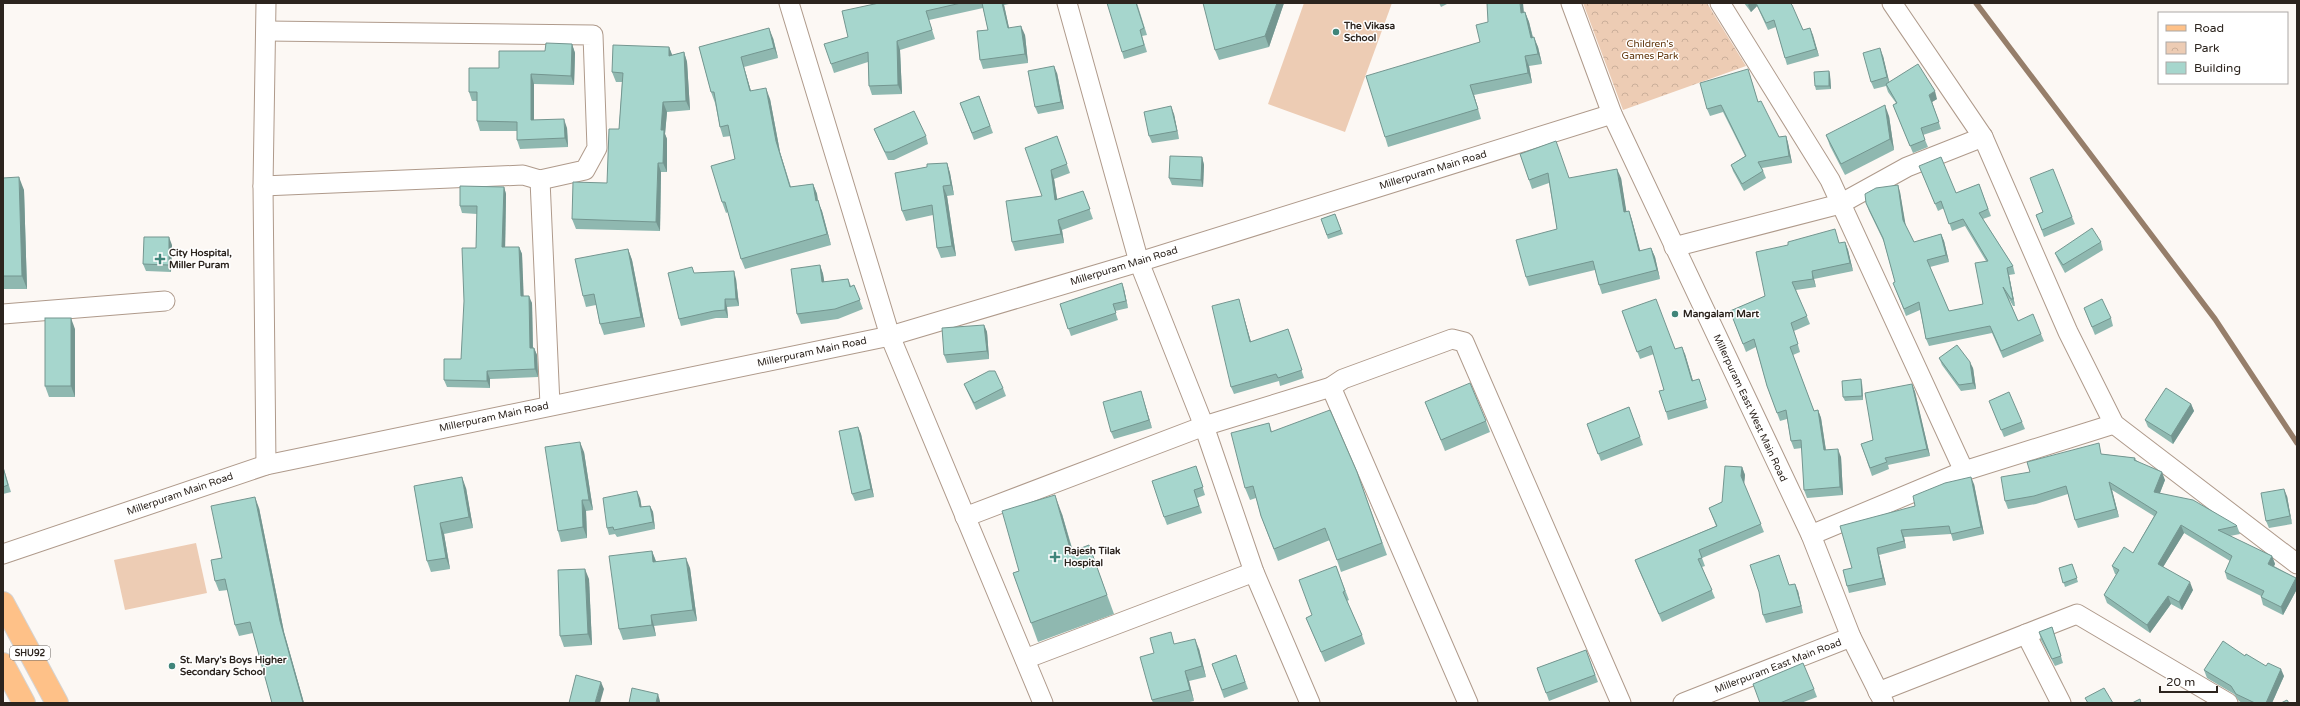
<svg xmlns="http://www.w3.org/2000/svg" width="2300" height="706" viewBox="0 0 2300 706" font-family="'Varela Round',sans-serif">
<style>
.park{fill:url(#park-crowns)}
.pitch{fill:#edccb4}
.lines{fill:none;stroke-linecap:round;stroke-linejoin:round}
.stream{stroke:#967e6a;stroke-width:5.5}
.minor-casing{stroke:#af9a8b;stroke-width:21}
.major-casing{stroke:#d5d3d2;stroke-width:24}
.minor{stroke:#fff;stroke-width:19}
.major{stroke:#fec188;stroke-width:22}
.wall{fill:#8fb8b0}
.shaded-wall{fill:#749690}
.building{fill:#a6d6cd;stroke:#749690}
.poi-dot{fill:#40857a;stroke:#fff;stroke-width:1.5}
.labels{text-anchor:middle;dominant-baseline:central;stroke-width:3;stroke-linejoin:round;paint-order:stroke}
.shield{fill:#fff;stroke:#6b6662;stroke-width:1}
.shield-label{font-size:9px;font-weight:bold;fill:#2c241e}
.poi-label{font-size:10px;font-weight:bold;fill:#2c241e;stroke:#fff;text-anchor:start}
.park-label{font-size:10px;fill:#5d3106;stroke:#fff}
.street-label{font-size:10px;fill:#2c241e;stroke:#fff}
</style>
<defs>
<pattern id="park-crowns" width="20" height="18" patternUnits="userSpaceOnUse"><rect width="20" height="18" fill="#edccb4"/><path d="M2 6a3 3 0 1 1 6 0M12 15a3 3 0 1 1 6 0" fill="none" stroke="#cbaf9a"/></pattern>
</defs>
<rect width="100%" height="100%" fill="#fcf8f4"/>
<path class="park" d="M 1583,3 L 1707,3 L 1746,66 L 1623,110 Z"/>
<g class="pitch">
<path d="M 1304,3 L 1392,3 L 1345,132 L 1268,104 Z"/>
<path d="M 196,543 L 207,593 L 125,610 L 114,560 Z"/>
</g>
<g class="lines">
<path class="stream" d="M 1976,3 L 2215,319 L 2297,443"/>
<defs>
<g id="minor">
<path d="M 789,3 L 890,336 L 1043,703"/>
<path d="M 1067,3 L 1139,262 L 1204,426 L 1254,572 L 1310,703"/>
<path d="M 1571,3 L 1612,114 L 1811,535 L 1851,637 L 1884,703"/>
<path d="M 1720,3 L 1830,180 L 1964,471"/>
<path d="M 1892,3 L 1983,137 L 2068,332 L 2114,424 L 2297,564"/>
<path d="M 540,180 L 550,405"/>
<path d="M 263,186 L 523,175 L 540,180 L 585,170 L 597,148 L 593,35 L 267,31"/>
<path d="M 1674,247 L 1840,204 L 1907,167 L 1983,137"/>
<path d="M 3,314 L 165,301"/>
<path d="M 1331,387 L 1468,703"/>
<path d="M 266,465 L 263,186 L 266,3"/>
<path d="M 965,517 L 1204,426 L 1331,387 L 1343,379 L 1452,339 L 1464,342 L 1621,703"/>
<path d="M 1811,535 L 1964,471 L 2114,424"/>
<path d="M 3,554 L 266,465 L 890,336 L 1139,262 L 1612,114"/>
<path d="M 2026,634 L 2061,703"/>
<path d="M 1025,659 L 1254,572"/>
<path d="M 1878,692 L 2077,614 L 2228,703"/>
<path d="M 1683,703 L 1851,637"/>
</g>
<g id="major">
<path d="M 3,603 L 57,703"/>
<path d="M 3,664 L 24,703"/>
</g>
</defs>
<use href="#minor" class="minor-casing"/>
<use href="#major" class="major-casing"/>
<use href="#minor" class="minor"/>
<use href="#major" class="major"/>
</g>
<g class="wall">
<path d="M 879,3 L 1014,3 L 1004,5 L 1009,28 L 1025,35 L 1028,63 L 983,69 L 980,60 L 988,30 L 983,8 L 929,20 L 935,39 L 900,50 L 902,94 L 872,95 L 869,86 L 868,62 L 834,73 L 831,64 L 848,37 Z"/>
<path d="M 1137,3 L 1147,35 L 1142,36 L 1147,52 L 1124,59 L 1122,52 Z"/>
<path d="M 1284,3 L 1269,47 L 1219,60 L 1215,50 Z"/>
<path d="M 1439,3 L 1449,3 L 1441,7 Z"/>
<path d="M 1744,3 L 1790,3 L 1803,30 L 1810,28 L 1819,56 L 1787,65 L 1776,27 L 1768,30 L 1757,6 L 1751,12 Z"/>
<path d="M 1525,12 L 1529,22 L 1533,37 L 1538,47 L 1542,64 L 1529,66 L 1532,83 L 1474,95 L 1481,119 L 1388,147 L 1385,137 L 1480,42 L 1488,22 Z"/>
<path d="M 773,38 L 778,58 L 744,67 L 751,91 L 770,99 L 780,152 L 791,187 L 813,184 L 817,194 L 818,202 L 822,211 L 831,245 L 745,269 L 741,259 L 728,212 L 726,213 L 722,202 L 735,159 L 731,136 L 723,137 L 720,127 L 715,103 L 711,92 L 699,47 Z"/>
<path d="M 572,44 L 575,53 L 574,85 L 534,84 L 534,120 L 567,128 L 568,147 L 520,149 L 517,140 L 517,131 L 480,131 L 477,121 L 477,101 L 472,101 L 469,92 L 499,68 L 545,51 Z"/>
<path d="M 669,47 L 672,55 L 684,52 L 687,62 L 690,110 L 667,112 L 665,134 L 667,139 L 667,172 L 661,172 L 660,231 L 576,229 L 572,219 L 607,183 L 619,129 L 622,82 L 616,82 L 612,72 Z"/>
<path d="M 1883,56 L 1889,82 L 1937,99 L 1932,102 L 1941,129 L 1923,135 L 1928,147 L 1913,153 L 1893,105 L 1896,103 L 1888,92 L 1886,86 L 1874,89 L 1871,82 Z"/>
<path d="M 1829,71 L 1830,75 L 1831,89 L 1816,90 L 1815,86 Z"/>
<path d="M 1057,73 L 1064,109 L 1038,114 L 1035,107 Z"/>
<path d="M 1750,75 L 1758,102 L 1779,137 L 1786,136 L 1788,143 L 1792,163 L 1762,168 L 1766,178 L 1744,191 L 1733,171 L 1731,165 L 1745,156 L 1723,112 L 1710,116 L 1707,109 Z"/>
<path d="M 979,96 L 993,133 L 974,140 L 960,103 Z"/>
<path d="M 1174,114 L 1179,139 L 1152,143 L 1149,136 Z"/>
<path d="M 1889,116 L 1894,150 L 1845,175 L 1830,146 L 1826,135 Z"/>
<path d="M 874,129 L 926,136 L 928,144 L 894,160 L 888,160 L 877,136 Z"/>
<path d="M 1057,136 L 1070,173 L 1054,179 L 1057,200 L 1083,191 L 1093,219 L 1062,230 L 1064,243 L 1015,251 L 1012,242 L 1042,196 Z"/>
<path d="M 1520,154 L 1569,178 L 1621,178 L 1626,212 L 1629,211 L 1632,220 L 1640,251 L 1651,248 L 1655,257 L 1660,279 L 1602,294 L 1599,285 L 1595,270 L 1529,286 L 1526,277 L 1557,229 L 1549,183 L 1532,189 Z"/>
<path d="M 1202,157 L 1204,165 L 1203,187 L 1172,185 L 1169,178 Z"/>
<path d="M 947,163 L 950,173 L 954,195 L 947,196 L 956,256 L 941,258 L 937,248 L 933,215 L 906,221 L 902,211 Z"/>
<path d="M 1919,166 L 1956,193 L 1979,184 L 1991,216 L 1983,219 L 2013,266 L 2015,274 L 2009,275 L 2015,306 L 2013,306 L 2008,297 L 2018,321 L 2041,334 L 2044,341 L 2003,358 L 1992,333 L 1929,346 L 1926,339 L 1920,310 L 1906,316 L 1896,290 L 1895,282 L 1884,242 L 1869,211 L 1866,203 L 1900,192 L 1905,224 L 1914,242 L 1941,234 L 1944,241 L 1949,262 L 1930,267 L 1949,311 L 1983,304 L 1986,261 L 1965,226 L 1952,231 L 1944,208 L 1938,211 Z"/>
<path d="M 3,178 L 24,190 L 27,289 L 3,289 Z"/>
<path d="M 504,187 L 506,194 L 505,247 L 519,247 L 522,254 L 523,296 L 532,303 L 533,348 L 534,348 L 537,355 L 538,377 L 490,379 L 490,388 L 447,387 L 444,380 L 461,359 L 476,248 L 477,214 L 462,213 L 460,206 Z"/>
<path d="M 2043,212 L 2072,217 L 2075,224 L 2044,237 L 2036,215 Z"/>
<path d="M 1335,214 L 1343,234 L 1328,239 L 1321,219 Z"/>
<path d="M 1845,242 L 1848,250 L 1853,271 L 1814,279 L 1816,287 L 1796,290 L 1810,324 L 1794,331 L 1800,352 L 1793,355 L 1814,411 L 1818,410 L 1821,418 L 1826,450 L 1841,457 L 1843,495 L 1807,498 L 1804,490 L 1802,448 L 1794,449 L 1791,441 L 1787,419 L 1780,421 L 1767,386 L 1756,347 L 1746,352 L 1730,311 L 1765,296 L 1840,243 Z"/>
<path d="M 2101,242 L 2103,250 L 2065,273 L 2058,260 L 2055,253 Z"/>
<path d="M 172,245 L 171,272 L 146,271 L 143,264 Z"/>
<path d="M 628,249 L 632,260 L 645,327 L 604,335 L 600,324 L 596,305 L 586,307 L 583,296 Z"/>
<path d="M 820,265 L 823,274 L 824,282 L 848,279 L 851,286 L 854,285 L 863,309 L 838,319 L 801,324 L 797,314 Z"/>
<path d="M 694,273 L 736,279 L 739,306 L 727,307 L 728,318 L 716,318 L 681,326 L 679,319 Z"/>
<path d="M 1124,289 L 1128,308 L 1115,311 L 1118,320 L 1071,336 L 1060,304 Z"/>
<path d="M 1239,299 L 1241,307 L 1251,342 L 1288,329 L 1304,378 L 1280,386 L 1279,381 L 1234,394 L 1231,387 Z"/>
<path d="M 2084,308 L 2111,318 L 2113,326 L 2095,335 Z"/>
<path d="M 1622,311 L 1675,349 L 1685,354 L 1693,381 L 1699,379 L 1708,408 L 1668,420 L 1666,412 L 1664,390 L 1654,354 L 1640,359 Z"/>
<path d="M 984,325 L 987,332 L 989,359 L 947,363 L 944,355 Z"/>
<path d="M 75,329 L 75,397 L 49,397 L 45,386 Z"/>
<path d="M 1939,358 L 1973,368 L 1976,389 L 1961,391 L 1942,365 Z"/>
<path d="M 1862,383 L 1863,400 L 1845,401 L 1843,397 Z"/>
<path d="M 964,384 L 1003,388 L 1006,396 L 976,410 L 967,391 Z"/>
<path d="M 1912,384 L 1915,392 L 1930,456 L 1888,465 L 1889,469 L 1872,476 L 1861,444 L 1873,440 Z"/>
<path d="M 1143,398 L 1152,428 L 1114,439 L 1111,432 Z"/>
<path d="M 1425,402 L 1486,421 L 1490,432 L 1445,451 Z"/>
<path d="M 2191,404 L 2194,411 L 2173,444 L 2148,427 L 2145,420 Z"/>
<path d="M 1629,407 L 1643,445 L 1601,461 L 1587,424 Z"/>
<path d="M 1992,408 L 2022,422 L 2025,429 L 2004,437 Z"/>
<path d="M 1269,423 L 1272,432 L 1357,472 L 1387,555 L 1341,572 L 1330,540 L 1278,561 L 1261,516 L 1256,498 L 1250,500 L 1245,488 Z"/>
<path d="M 858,427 L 861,434 L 874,497 L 855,501 L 852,494 Z"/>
<path d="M 584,452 L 593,510 L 586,511 L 587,538 L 561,542 L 558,531 Z"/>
<path d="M 2102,454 L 2135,458 L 2136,460 L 2165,480 L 2160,493 L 2237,526 L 2240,534 L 2230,536 L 2272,556 L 2275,564 L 2274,566 L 2296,578 L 2297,581 L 2297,589 L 2283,615 L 2263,605 L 2261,597 L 2261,596 L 2227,579 L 2225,572 L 2230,561 L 2184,533 L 2163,567 L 2193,590 L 2182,610 L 2171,604 L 2150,633 L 2107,603 L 2104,595 L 2117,575 L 2115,574 L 2112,566 L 2133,553 L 2154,516 L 2112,490 L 2119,517 L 2078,528 L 2075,520 L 2068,494 L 2036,504 L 2008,509 L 2005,501 L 2030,472 Z"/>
<path d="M 3,466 L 11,492 L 3,494 Z"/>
<path d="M 1196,466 L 1205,495 L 1197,498 L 1202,513 L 1167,525 L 1164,517 Z"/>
<path d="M 1742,467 L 1745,475 L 1744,484 L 1764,532 L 1702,558 L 1705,566 L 1702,567 L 1715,598 L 1662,622 L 1638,568 L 1635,560 L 1716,526 L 1709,508 L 1722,502 Z"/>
<path d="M 1974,484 L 1984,534 L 1953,541 L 1951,534 L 1904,537 L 1906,548 L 1879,555 L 1886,585 L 1849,593 L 1847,586 L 1852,568 L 1915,506 Z"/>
<path d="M 414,486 L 466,488 L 473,528 L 444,534 L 450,569 L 431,572 L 427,561 Z"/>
<path d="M 2287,496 L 2292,524 L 2269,528 L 2266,521 Z"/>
<path d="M 640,498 L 641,507 L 650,506 L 653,512 L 655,529 L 617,537 L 615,534 L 609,535 L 607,528 Z"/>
<path d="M 259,508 L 284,632 L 304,703 L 272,703 L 253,633 L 239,636 L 235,625 L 228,590 L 219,591 L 215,581 L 222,558 Z"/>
<path d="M 1062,514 L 1073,551 L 1089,545 L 1114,614 L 1038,642 L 1013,573 L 1019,571 Z"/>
<path d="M 652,551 L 656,561 L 690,568 L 697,621 L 654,626 L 656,636 L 623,640 L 619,629 Z"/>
<path d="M 2072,564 L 2078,582 L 2065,587 L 2059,568 Z"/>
<path d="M 1336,566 L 1349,600 L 1347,601 L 1362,635 L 1365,644 L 1325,662 L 1306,618 L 1312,615 Z"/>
<path d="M 589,579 L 592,645 L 564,647 L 560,636 Z"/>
<path d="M 1789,585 L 1798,591 L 1803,613 L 1766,623 L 1763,615 Z"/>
<path d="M 2052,627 L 2063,663 L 2055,666 L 2041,640 L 2039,632 Z"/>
<path d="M 1175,644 L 1199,649 L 1206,677 L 1189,681 L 1194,701 L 1185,703 L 1153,703 L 1152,700 L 1154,653 Z"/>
<path d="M 1586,650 L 1598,682 L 1549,701 L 1537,668 Z"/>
<path d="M 1236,655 L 1248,689 L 1224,698 L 1212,664 Z"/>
<path d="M 2245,656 L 2284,676 L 2272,703 L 2242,703 L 2239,701 L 2234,694 L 2207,678 L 2204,670 Z"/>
<path d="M 1814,689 L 1817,697 L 1801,703 L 1760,703 Z"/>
</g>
<g class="shaded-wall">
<path d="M 1002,3 L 1003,3 L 1004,5 L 1011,37 L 1008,28 Z"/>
<path d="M 1277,3 L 1284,3 L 1269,47 L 1265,36 Z"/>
<path d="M 1520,3 L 1523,3 L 1525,23 L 1521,13 Z"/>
<path d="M 1750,3 L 1756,3 L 1757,6 L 1751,12 L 1748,5 Z"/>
<path d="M 1525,12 L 1529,22 L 1535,48 L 1531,38 Z"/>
<path d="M 1021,26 L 1025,35 L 1028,63 L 1025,54 Z"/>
<path d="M 769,28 L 773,38 L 778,58 L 774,48 Z"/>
<path d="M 1810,28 L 1813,35 L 1819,56 L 1816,49 Z"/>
<path d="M 1534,37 L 1538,47 L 1542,64 L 1538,54 Z"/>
<path d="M 897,41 L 900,50 L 902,94 L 898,85 Z"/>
<path d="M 572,44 L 575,53 L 574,85 L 571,76 Z"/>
<path d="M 669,47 L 673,57 L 669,56 Z"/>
<path d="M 1880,48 L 1883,56 L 1890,85 L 1887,77 Z"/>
<path d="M 684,52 L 687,62 L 690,110 L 686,101 Z"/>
<path d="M 1525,56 L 1529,66 L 1532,83 L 1528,73 Z"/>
<path d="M 741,57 L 744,67 L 754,102 L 750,91 Z"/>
<path d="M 1054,66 L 1057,73 L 1064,109 L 1061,102 Z"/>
<path d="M 1829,71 L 1830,75 L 1831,89 L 1829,86 Z"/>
<path d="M 531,74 L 534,84 L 534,130 L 531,120 Z"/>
<path d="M 1470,85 L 1474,95 L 1481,119 L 1478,109 Z"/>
<path d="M 766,88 L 770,99 L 780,152 L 794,198 L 776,141 Z"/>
<path d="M 1935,91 L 1937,99 L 1932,102 L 1941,129 L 1929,95 Z"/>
<path d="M 663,102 L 667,112 L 665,134 L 667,139 L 667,172 L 663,163 L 661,130 Z"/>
<path d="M 1885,105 L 1889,116 L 1894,150 L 1890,139 Z"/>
<path d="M 1171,106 L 1174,114 L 1179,139 L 1177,131 Z"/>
<path d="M 564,119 L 567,128 L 568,147 L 565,138 Z"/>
<path d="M 1786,136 L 1788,143 L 1792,163 L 1789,156 Z"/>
<path d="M 1202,157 L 1204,165 L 1203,187 L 1201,180 Z"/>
<path d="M 658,163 L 661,172 L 660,231 L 656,222 Z"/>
<path d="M 947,163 L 950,173 L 954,195 L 951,185 Z"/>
<path d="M 1617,169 L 1621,178 L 1628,221 L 1624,212 Z"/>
<path d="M 1051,170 L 1054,179 L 1059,210 L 1055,200 Z"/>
<path d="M 19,177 L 24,190 L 27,289 L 22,276 Z"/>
<path d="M 813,184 L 817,194 L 818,202 L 822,211 L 831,245 L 816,201 Z"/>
<path d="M 1898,185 L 1900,192 L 1906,227 L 1903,220 Z"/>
<path d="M 943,186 L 947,196 L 956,256 L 952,246 Z"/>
<path d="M 504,187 L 506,194 L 505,255 L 502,247 Z"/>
<path d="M 1629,211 L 1632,220 L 1643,261 L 1639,251 Z"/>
<path d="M 1058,220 L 1062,230 L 1064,243 L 1061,234 Z"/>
<path d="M 1941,234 L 1944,241 L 1949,262 L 1946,255 Z"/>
<path d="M 169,237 L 172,245 L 171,272 L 169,265 Z"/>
<path d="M 1845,242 L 1848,250 L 1853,271 L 1850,263 Z"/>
<path d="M 519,247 L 522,254 L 524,303 L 521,296 Z"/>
<path d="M 1651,248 L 1655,257 L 1660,279 L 1657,270 Z"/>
<path d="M 628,249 L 632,260 L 645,327 L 641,317 Z"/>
<path d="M 820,265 L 823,274 L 826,292 L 822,282 Z"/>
<path d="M 2007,268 L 2009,275 L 2015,306 L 2013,299 Z"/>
<path d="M 734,271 L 736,279 L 739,306 L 736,299 Z"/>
<path d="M 1812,271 L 1816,287 L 1813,279 Z"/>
<path d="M 1122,283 L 1124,289 L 1128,308 L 1126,301 Z"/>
<path d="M 529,296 L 532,303 L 533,356 L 530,348 Z"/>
<path d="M 725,299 L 727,307 L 728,318 L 725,310 Z"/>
<path d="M 1239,299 L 1241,307 L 1253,349 L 1250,342 Z"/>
<path d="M 71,318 L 75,329 L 75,397 L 71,386 Z"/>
<path d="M 984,325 L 987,332 L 989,359 L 987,351 Z"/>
<path d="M 1682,347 L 1685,354 L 1695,388 L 1692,381 Z"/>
<path d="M 534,348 L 537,355 L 538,377 L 535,369 Z"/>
<path d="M 1970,362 L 1973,368 L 1976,389 L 1973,383 Z"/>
<path d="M 487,371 L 490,379 L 490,388 L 487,381 Z"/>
<path d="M 1861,379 L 1862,383 L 1863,400 L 1862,396 Z"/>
<path d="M 1912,384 L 1915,392 L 1930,456 L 1927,449 Z"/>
<path d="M 1141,391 L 1143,398 L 1152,428 L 1149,420 Z"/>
<path d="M 2191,404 L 2194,411 L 2173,444 L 2171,436 Z"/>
<path d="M 1818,410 L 1821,418 L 1827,458 L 1824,450 Z"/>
<path d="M 858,427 L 861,434 L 874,497 L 871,489 Z"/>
<path d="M 580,442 L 584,452 L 593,510 L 589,500 Z"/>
<path d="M 1838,449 L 1841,457 L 1843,495 L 1840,487 Z"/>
<path d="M 1742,467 L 1745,475 L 1744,484 L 1741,476 Z"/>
<path d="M 2162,472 L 2165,480 L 2157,500 L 2154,492 Z"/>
<path d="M 462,477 L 466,488 L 473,528 L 469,517 Z"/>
<path d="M 1971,477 L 1974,484 L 1984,534 L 1981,527 Z"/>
<path d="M 2109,482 L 2112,490 L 2119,517 L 2116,509 Z"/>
<path d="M 2284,489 L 2287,496 L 2292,524 L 2290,516 Z"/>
<path d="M 637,491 L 640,498 L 643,514 L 640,507 Z"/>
<path d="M 1055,495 L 1062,514 L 1078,571 L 1071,552 Z"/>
<path d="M 255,497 L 259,508 L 284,632 L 304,703 L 303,703 L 280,621 Z"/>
<path d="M 582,500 L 586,511 L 587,538 L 583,527 Z"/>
<path d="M 650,506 L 653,512 L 655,529 L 653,522 Z"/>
<path d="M 440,523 L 444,534 L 450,569 L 446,558 Z"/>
<path d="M 2181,525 L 2184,533 L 2160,572 L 2158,564 Z"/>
<path d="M 1901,530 L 1904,537 L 1906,548 L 1904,541 Z"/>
<path d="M 1877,548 L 1879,555 L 1886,585 L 1883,578 Z"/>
<path d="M 652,551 L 656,562 L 653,562 Z"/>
<path d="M 2272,556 L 2275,564 L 2271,572 L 2268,564 Z"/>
<path d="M 686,558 L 690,568 L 697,621 L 693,610 Z"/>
<path d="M 585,569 L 589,579 L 592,645 L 588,634 Z"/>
<path d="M 2296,578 L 2297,581 L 2297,589 L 2283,615 L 2281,607 Z"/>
<path d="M 2190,582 L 2193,590 L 2182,610 L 2179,602 Z"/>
<path d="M 1795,584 L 1798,591 L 1803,613 L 1801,606 Z"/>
<path d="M 2168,596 L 2171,604 L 2150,633 L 2147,625 Z"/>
<path d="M 651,615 L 654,626 L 656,636 L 652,625 Z"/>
<path d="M 1195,639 L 1199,649 L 1206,677 L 1202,666 Z"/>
<path d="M 2281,669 L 2284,676 L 2272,703 L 2266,703 Z"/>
<path d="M 1185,671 L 1189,681 L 1194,701 L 1190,690 Z"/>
<path d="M 601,682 L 604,689 L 600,703 L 595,703 Z"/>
<path d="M 658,694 L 660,701 L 660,703 L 656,703 Z"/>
</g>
<g class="building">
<path d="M 879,3 L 961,3 L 926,11 L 932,30 L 897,41 L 898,85 L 869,86 L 868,52 L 831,64 L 824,44 L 848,37 L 842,11 Z"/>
<path d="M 982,3 L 1002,3 L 1008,28 L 1021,26 L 1025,54 L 980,60 L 977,31 L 988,30 Z"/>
<path d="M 1107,3 L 1136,3 L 1144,28 L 1140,30 L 1144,45 L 1122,52 Z"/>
<path d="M 1203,3 L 1277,3 L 1265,36 L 1215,50 Z"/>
<path d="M 1487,3 L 1520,3 L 1521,13 L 1525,12 L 1531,38 L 1534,37 L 1538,54 L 1525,56 L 1528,73 L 1470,85 L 1478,109 L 1385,137 L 1366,76 L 1480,42 L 1476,25 L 1488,22 Z"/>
<path d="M 1756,3 L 1790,3 L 1792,5 L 1803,30 L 1810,28 L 1816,49 L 1785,58 L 1774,20 L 1766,23 Z"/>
<path d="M 769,28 L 774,48 L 741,57 L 750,91 L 766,88 L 776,141 L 790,187 L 813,184 L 816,201 L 818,200 L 827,234 L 741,259 L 725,202 L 722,202 L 711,166 L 735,159 L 728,125 L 720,127 L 714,92 L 711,92 L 699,47 Z"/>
<path d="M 546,43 L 572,44 L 571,76 L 531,74 L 531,120 L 564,119 L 565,138 L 517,140 L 517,122 L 477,121 L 477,92 L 469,92 L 469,68 L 499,68 L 499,51 L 545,51 Z"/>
<path d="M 613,45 L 669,47 L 669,56 L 684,52 L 686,101 L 663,102 L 661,130 L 664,130 L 663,163 L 658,163 L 656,222 L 572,219 L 573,182 L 607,183 L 609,129 L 619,129 L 623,73 L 612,72 Z"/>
<path d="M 1880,48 L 1887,77 L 1871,82 L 1863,53 Z"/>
<path d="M 1918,64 L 1935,91 L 1929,95 L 1939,122 L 1921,128 L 1925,140 L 1910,146 L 1893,105 L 1897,103 L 1886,84 Z"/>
<path d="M 1054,66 L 1061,102 L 1035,107 L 1028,71 Z"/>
<path d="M 1748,69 L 1758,102 L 1761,101 L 1779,137 L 1786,136 L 1789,156 L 1758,162 L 1763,171 L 1742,184 L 1731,165 L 1746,156 L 1721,105 L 1707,109 L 1700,83 Z"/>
<path d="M 1829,71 L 1829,86 L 1815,86 L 1814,72 Z"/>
<path d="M 979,96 L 990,126 L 972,133 L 960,103 Z"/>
<path d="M 1885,105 L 1890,139 L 1841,164 L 1826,135 Z"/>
<path d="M 1171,106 L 1177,131 L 1149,136 L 1144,112 Z"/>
<path d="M 914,111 L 926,136 L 891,152 L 885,152 L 874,129 Z"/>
<path d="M 1057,136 L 1067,164 L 1051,170 L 1055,200 L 1083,191 L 1090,209 L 1058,220 L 1061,234 L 1012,242 L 1006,201 L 1042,196 L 1025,148 Z"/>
<path d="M 1556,141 L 1569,178 L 1617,169 L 1624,212 L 1629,211 L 1639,251 L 1651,248 L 1657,270 L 1599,285 L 1593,261 L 1526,277 L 1516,240 L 1557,229 L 1548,173 L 1529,180 L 1520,154 Z"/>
<path d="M 1170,156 L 1202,157 L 1201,180 L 1169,178 Z"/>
<path d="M 1941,157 L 1956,193 L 1979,184 L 1988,209 L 1979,213 L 2013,266 L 2007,268 L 2013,299 L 2011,299 L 2003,287 L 2018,321 L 2033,314 L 2041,334 L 2001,351 L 1990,326 L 1926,339 L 1919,302 L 1904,309 L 1893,283 L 1895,282 L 1883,238 L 1866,203 L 1865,194 L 1876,188 L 1898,185 L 1903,220 L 1914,242 L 1941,234 L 1946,255 L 1927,260 L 1949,311 L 1983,304 L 1975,263 L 1988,261 L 1963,219 L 1949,224 L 1941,201 L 1935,204 L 1919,166 Z"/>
<path d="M 947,163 L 951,185 L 943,186 L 952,246 L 937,248 L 932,205 L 902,211 L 895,173 L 927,167 L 927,164 Z"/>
<path d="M 2053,169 L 2072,217 L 2042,230 L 2036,215 L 2043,212 L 2030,178 Z"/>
<path d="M 19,177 L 22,276 L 3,276 L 3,178 Z"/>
<path d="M 460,186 L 504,187 L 502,247 L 519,247 L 521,296 L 529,296 L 530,348 L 534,348 L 535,369 L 487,371 L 487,381 L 444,380 L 444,359 L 461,359 L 464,301 L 462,248 L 476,248 L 477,206 L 460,206 Z"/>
<path d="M 1335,214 L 1341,230 L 1327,235 L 1321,219 Z"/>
<path d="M 2092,228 L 2101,242 L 2063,265 L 2055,253 Z"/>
<path d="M 1835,229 L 1839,243 L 1845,242 L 1850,263 L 1812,271 L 1813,279 L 1792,282 L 1807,316 L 1791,323 L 1798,344 L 1790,347 L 1814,411 L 1818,410 L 1824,450 L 1838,449 L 1840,487 L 1804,490 L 1801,440 L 1791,441 L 1786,410 L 1777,413 L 1767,386 L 1754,339 L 1743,344 L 1730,311 L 1765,296 L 1756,252 L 1788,245 L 1788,242 Z"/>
<path d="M 144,237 L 169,237 L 169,265 L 143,264 Z"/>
<path d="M 628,249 L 641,317 L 600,324 L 594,294 L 583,296 L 575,259 Z"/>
<path d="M 820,265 L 822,282 L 848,279 L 850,287 L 854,285 L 860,300 L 835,309 L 797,314 L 791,269 Z"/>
<path d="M 692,267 L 694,273 L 734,271 L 736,299 L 725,299 L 725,310 L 714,311 L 679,319 L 668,273 Z"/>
<path d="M 1122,283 L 1126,301 L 1113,304 L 1116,313 L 1068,329 L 1060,304 Z"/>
<path d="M 1239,299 L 1250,342 L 1288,329 L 1302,370 L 1278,378 L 1276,374 L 1231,387 L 1212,306 Z"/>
<path d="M 1656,299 L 1675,349 L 1682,347 L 1692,381 L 1699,379 L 1706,400 L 1666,412 L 1659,391 L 1664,390 L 1651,346 L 1637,352 L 1622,311 Z"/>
<path d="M 2102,299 L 2111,318 L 2092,327 L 2084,308 Z"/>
<rect x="45" y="318" width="26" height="68"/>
<path d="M 984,325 L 987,351 L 944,355 L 942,328 Z"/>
<path d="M 1957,345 L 1970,362 L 1973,383 L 1959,385 L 1939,358 Z"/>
<path d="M 989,371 L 995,371 L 1003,388 L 974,403 L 964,384 Z"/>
<path d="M 1861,379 L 1862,396 L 1843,397 L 1842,381 Z"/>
<path d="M 1470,383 L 1486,421 L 1441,440 L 1425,402 Z"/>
<path d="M 1912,384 L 1927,449 L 1885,458 L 1887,462 L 1870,468 L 1861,444 L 1873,440 L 1865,393 Z"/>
<path d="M 2166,388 L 2191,404 L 2171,436 L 2145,420 Z"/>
<path d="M 1141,391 L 1149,420 L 1111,432 L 1103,402 Z"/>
<path d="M 2009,392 L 2022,422 L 2001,430 L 1989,401 Z"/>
<path d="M 1629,407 L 1640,437 L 1598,454 L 1587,424 Z"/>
<path d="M 1330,410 L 1357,472 L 1382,543 L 1337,560 L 1325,528 L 1274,549 L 1261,516 L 1253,486 L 1245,488 L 1231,433 L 1269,423 L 1271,432 Z"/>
<path d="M 858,427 L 871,489 L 852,494 L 839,431 Z"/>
<path d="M 580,442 L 589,500 L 582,500 L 583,527 L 558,531 L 545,447 Z"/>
<path d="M 2099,443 L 2101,454 L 2135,458 L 2134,460 L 2162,472 L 2154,492 L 2193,500 L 2236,525 L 2237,526 L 2218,530 L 2272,556 L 2268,564 L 2296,578 L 2281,607 L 2261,597 L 2264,591 L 2225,572 L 2232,556 L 2181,525 L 2158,564 L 2190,582 L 2179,602 L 2168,596 L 2147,625 L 2104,595 L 2119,570 L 2112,566 L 2124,547 L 2133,553 L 2157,512 L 2109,482 L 2116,509 L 2075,520 L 2066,486 L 2034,496 L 2005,501 L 2001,477 L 2030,472 L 2027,462 Z"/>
<path d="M 1196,466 L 1203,487 L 1194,490 L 1199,506 L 1164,517 L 1152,481 Z"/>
<path d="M 1725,466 L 1742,467 L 1741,476 L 1761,524 L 1699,550 L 1702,558 L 1698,559 L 1712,590 L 1659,614 L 1635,560 L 1717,526 L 1709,508 L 1722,502 Z"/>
<path d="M 3,467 L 8,485 L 3,487 Z"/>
<path d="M 462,477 L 469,517 L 440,523 L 446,558 L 427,561 L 414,486 Z"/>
<path d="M 1971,477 L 1981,527 L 1951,534 L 1949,526 L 1901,530 L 1904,541 L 1877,548 L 1883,578 L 1847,586 L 1843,570 L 1852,568 L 1840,526 L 1915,506 L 1913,496 L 1945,483 Z"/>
<path d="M 2284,489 L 2290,516 L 2266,521 L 2261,493 Z"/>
<path d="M 637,491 L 640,507 L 650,506 L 653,522 L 614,530 L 613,527 L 607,528 L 603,498 Z"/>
<path d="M 1055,495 L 1071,552 L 1089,545 L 1107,595 L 1031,623 L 1013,573 L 1019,571 L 1002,511 Z"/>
<path d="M 255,497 L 280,621 L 303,703 L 272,703 L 250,622 L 235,625 L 225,579 L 215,581 L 211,560 L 222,558 L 211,506 Z"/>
<path d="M 652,551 L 653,562 L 686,558 L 693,610 L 651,615 L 652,625 L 619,629 L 609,556 Z"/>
<path d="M 1779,555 L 1789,585 L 1795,584 L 1801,606 L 1763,615 L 1759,592 L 1750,565 Z"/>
<path d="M 2072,564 L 2077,578 L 2063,583 L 2059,568 Z"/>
<path d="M 1336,566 L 1345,591 L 1343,592 L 1362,635 L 1321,652 L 1306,618 L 1312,615 L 1299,580 Z"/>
<path d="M 585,569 L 588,634 L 560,636 L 558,570 Z"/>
<path d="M 2052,627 L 2061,656 L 2052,659 L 2039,632 Z"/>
<path d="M 1171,632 L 1174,644 L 1195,639 L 1202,666 L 1185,671 L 1190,690 L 1152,700 L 1140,657 L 1154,653 L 1150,638 Z"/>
<path d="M 2223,641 L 2245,656 L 2246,654 L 2266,666 L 2268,663 L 2281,669 L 2266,703 L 2255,703 L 2236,694 L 2231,686 L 2204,670 Z"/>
<path d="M 1586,650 L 1595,675 L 1546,693 L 1537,668 Z"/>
<path d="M 1236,655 L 1245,682 L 1222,690 L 1212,664 Z"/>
<path d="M 1803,663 L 1814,689 L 1780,703 L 1760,703 L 1753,684 Z"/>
<path d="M 576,675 L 601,682 L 595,703 L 569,703 Z"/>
<path d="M 632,688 L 658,694 L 656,703 L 629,703 Z"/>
<path d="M 2104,688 L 2113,703 L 2088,703 L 2085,698 Z"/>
<path d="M 2140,699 L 2141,703 L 2132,703 Z"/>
<path d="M 2287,700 L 2289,703 L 2281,703 Z"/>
</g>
<g class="poi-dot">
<circle cx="1336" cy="32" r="4"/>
<path d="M158 253h4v4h4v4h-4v4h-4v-4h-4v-4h4z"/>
<circle cx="1675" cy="314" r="4"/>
<path d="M1053 551h4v4h4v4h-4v4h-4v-4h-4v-4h4z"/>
<circle cx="172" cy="666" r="4"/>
</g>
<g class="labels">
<rect class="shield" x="10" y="646" width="40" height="14" rx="3"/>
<g class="shield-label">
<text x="30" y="653">SHU92</text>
</g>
<g class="poi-label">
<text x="1344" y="26">The Vikasa<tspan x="1344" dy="12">School</tspan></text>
<text x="169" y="253">City Hospital,<tspan x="169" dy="12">Miller Puram</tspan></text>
<text x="1683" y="314">Mangalam Mart</text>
<text x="1064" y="551">Rajesh Tilak<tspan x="1064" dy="12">Hospital</tspan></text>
<text x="180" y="660">St. Mary's Boys Higher<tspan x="180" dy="12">Secondary School</tspan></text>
</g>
<g class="park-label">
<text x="1650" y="44">Children's<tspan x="1650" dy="12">Games Park</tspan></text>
</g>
<g class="street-label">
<text transform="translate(1433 170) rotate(-17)">Millerpuram Main Road</text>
<text transform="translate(1124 266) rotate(-17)">Millerpuram Main Road</text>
<text transform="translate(812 352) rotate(-12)">Millerpuram Main Road</text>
<text transform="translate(1750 408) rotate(65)">Millerpuram East West Main Road</text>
<text transform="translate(494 417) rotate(-12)">Millerpuram Main Road</text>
<text transform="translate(180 494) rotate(-19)">Millerpuram Main Road</text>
<text transform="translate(1778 666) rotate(-21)">Millerpuram East Main Road</text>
</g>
</g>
<rect width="2300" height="706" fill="none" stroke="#2c241e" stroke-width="8"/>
<rect x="2158" y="12" width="130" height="72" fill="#ffffff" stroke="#aba7a5"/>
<rect x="2166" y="25" width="20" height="6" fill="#fec188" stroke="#aba7a5"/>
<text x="2194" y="32" font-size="12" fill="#2c241e">Road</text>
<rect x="2166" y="42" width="20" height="12" fill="url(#park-crowns)" stroke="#aba7a5"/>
<text x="2194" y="52" font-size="12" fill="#2c241e">Park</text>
<rect x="2166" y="62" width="20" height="12" fill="#a6d6cd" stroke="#aba7a5"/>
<text x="2194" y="72" font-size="12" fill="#2c241e">Building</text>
<path d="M2160 686v6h57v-6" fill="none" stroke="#2c241e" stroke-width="2"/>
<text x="2166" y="686" font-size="12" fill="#2c241e" stroke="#ffffff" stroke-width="3" paint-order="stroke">20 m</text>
</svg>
